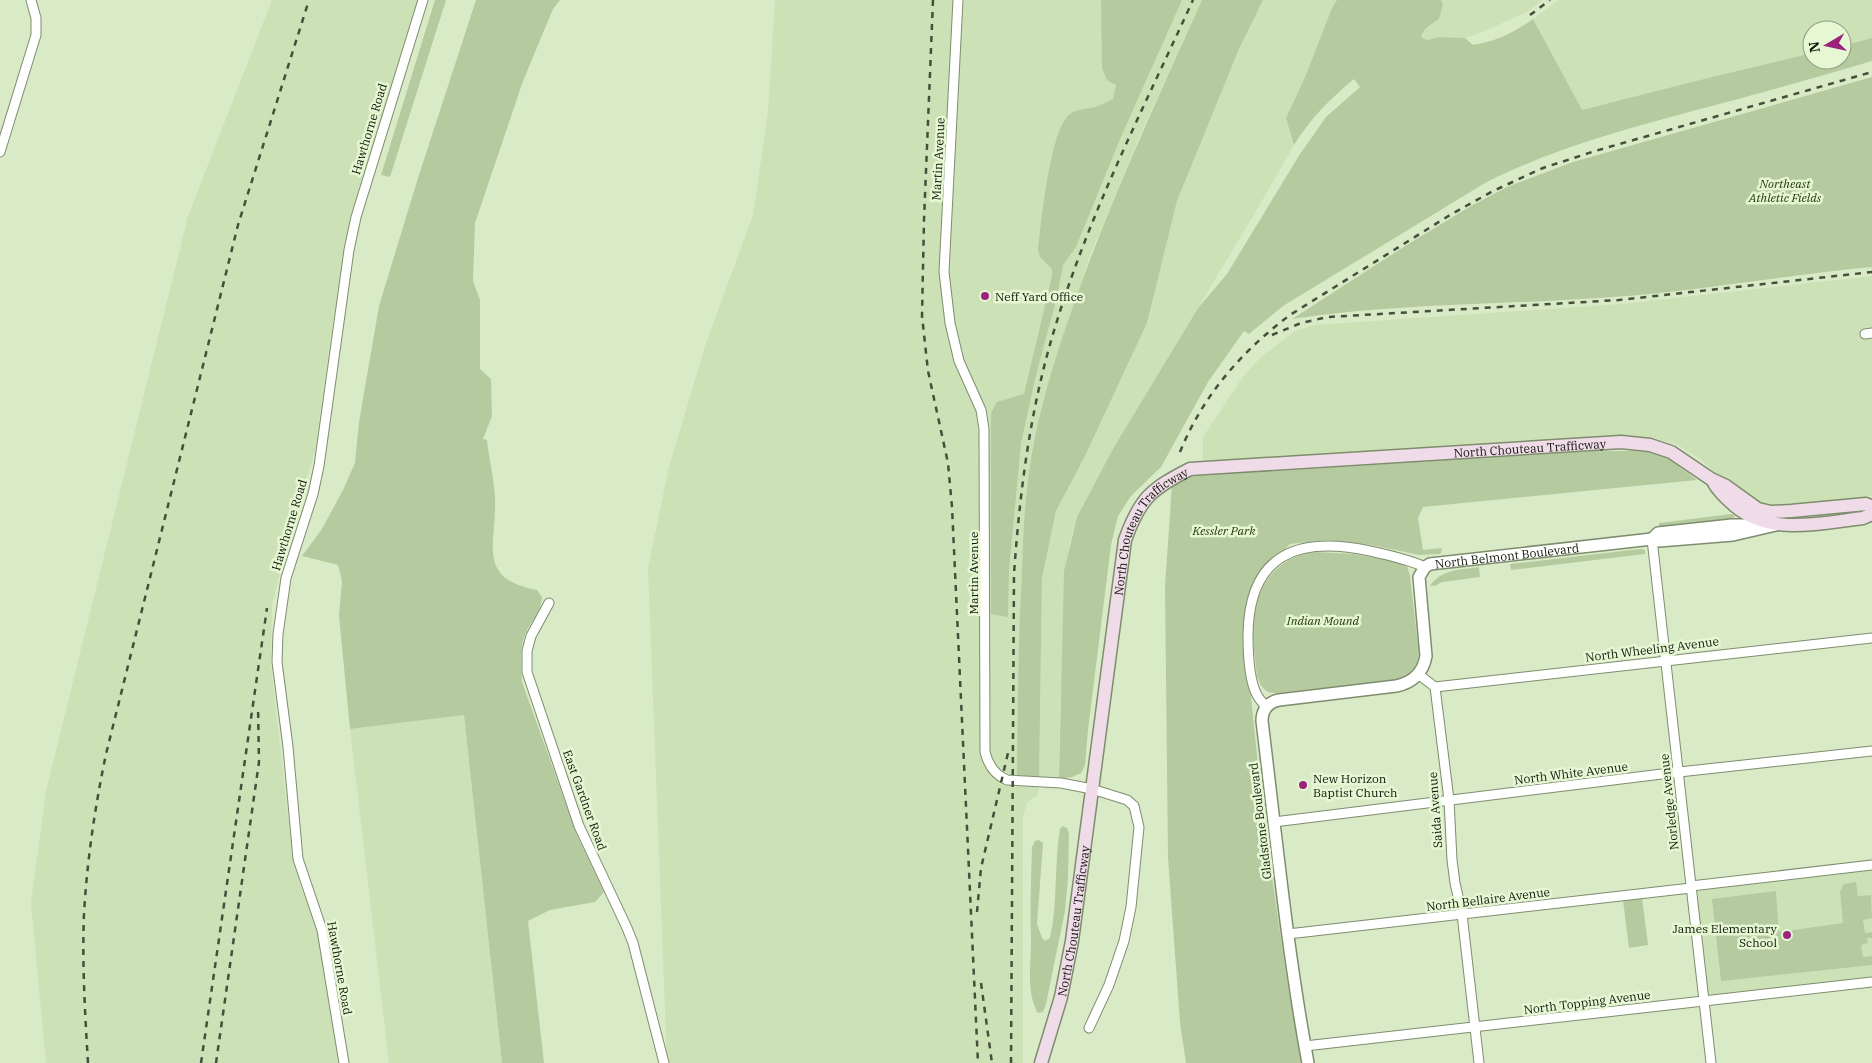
<svg xmlns="http://www.w3.org/2000/svg" width="1872" height="1063" viewBox="0 0 1872 1063" font-family="'IBM Plex Serif',serif">
<style>
.built{fill:#cde1b7}
.green{fill:#b6ca9f}
.lines{fill:none;stroke-linecap:round;stroke-linejoin:round}
.minor-casing{stroke:#7e8d6d;stroke-width:11}
.tertiary-casing{stroke:#7e8d6d;stroke-width:14}
.secondary-casing{stroke:#7e8d6d;stroke-width:15}
.minor{stroke:#fff;stroke-width:9}
.tertiary{stroke:#fff;stroke-width:11}
.secondary{stroke:#f0dbe9;stroke-width:12}
.rail{stroke:#464e3c;stroke-width:2.5;stroke-dasharray:6 6;stroke-linecap:butt}
.poi-dot{fill:#9b237c;stroke:#e6f7d4;stroke-width:2}
.labels{text-anchor:middle;dominant-baseline:central;stroke-width:5;stroke-linejoin:round;paint-order:stroke}
.street-label{font-size:12px;fill:#11160a;stroke:#e6f7d4}
.park-label{font-size:12px;font-style:italic;fill:#273908;stroke:#e6f7d4}
.poi-label{font-size:12px;fill:#11160a;stroke:#e6f7d4;text-anchor:start}
</style>
<rect width="100%" height="100%" fill="#d9eac7"/>
<g class="built">
<path d="M 272,0 L 419,0 L 350,218 L 332,328 L 315,451 L 288,539 L 272,605 L 271,666 L 292,850 L 300,885 L 319,932 L 340,1063 L 46,1063 L 31,903 L 46,791 L 188,216 Z"/>
<path d="M 775,0 L 1202,0 L 1140,136 L 1089,258 L 1042,407 L 1039,777 L 1042,578 L 1056,511 L 1085,456 L 1147,323 L 1177,201 L 1239,49 L 1263,0 L 1337,0 L 1332,8 L 1305,77 L 1286,118 L 1294,145 L 1255,213 L 1114,447 L 1077,517 L 1069,545 L 1060,709 L 1059,779 L 1039,777 L 1038,795 L 1027,802 L 1023,817 L 1023,1063 L 667,1063 L 648,568 L 669,467 L 706,343 L 753,215 L 768,112 Z"/>
<path d="M 1441,0 L 1543,0 L 1527,12 L 1480,33 L 1465,38 L 1439,37 L 1427,40 L 1421,37 L 1422,33 L 1428,25 L 1439,19 L 1443,5 Z"/>
<path d="M 1559,0 L 1872,0 L 1872,38 L 1842,46 L 1842,30 L 1812,30 L 1812,53 L 1708,78 L 1582,111 L 1533,19 Z"/>
<path d="M 1872,276 L 1872,496 L 1769,507 L 1739,494 L 1700,459 L 1678,445 L 1655,438 L 1631,436 L 1203,461 L 1203,437 L 1242,378 L 1262,356 L 1295,331 L 1315,325 L 1621,304 Z"/>
<path d="M 464,715 L 502,1063 L 389,1063 L 350,729 Z"/>
<path d="M 1872,870 L 1872,978 L 1708,995 L 1697,891 Z"/>
</g>
<g class="green">
<path d="M 435,0 L 446,0 L 390,177 L 381,175 Z"/>
<path d="M 476,0 L 560,0 L 553,9 L 523,81 L 475,223 L 473,281 L 480,300 L 480,369 L 491,379 L 492,416 L 483,439 L 487,440 C 489,459 494,478 495,497 C 497,543 475,579 537,590 L 542,597 C 540,616 531,619 525,635 C 519,649 521,667 522,682 L 577,835 L 604,892 L 595,902 L 550,910 L 528,921 L 544,1063 L 502,1063 L 464,715 L 350,729 L 339,616 L 342,581 L 338,565 L 302,556 L 322,529 L 343,490 L 355,463 L 359,422 L 379,306 L 418,178 Z"/>
<path d="M 1101,0 L 1182,0 L 1120,139 L 1076,247 L 1063,265 L 1057,297 L 1036,375 L 1021,443 L 1009,570 L 1008,617 L 991,614 L 991,413 L 997,402 L 1024,394 L 1052,276 L 1052,269 L 1040,257 L 1038,250 C 1041,224 1050,128 1070,114 C 1077,109 1087,109 1095,107 C 1101,105 1107,102 1113,99 L 1116,85 L 1107,80 L 1102,68 Z"/>
<path d="M 1202,0 L 1263,0 L 1239,49 L 1177,201 L 1147,323 L 1085,456 L 1056,511 L 1042,578 L 1039,777 L 1017,775 C 1018,708 1018,640 1022,572 C 1023,534 1025,497 1031,459 C 1039,411 1053,364 1069,318 C 1106,209 1155,105 1202,0 Z"/>
<path d="M 1337,0 L 1441,0 L 1443,5 L 1439,19 C 1432,24 1423,28 1421,37 L 1427,40 L 1439,37 L 1465,38 L 1473,45 C 1497,41 1513,33 1533,19 L 1582,110 L 1708,78 L 1812,53 L 1812,60 L 1842,60 L 1842,46 L 1872,38 L 1872,61 C 1811,79 1750,96 1689,112 C 1619,131 1550,150 1485,183 L 1283,306 L 1249,334 L 1244,331 L 1208,382 L 1161,467 L 1131,496 L 1118,516 L 1111,545 L 1088,730 L 1085,765 L 1081,773 L 1072,777 L 1059,779 L 1064,571 L 1077,517 L 1114,447 L 1198,308 L 1227,274 L 1300,154 L 1326,117 L 1360,87 L 1354,79 C 1328,101 1312,117 1294,145 L 1286,118 L 1305,77 L 1332,8 Z"/>
<path d="M 1872,77 L 1872,267 C 1785,275 1700,291 1613,297 C 1506,305 1398,303 1292,319 L 1410,243 L 1471,206 L 1507,187 L 1573,162 Z"/>
<path d="M 1590,451 L 1634,451 L 1660,453 L 1697,480 L 1423,507 L 1418,518 L 1423,550 L 1442,548 L 1441,553 L 1439,554 L 1419,555 L 1372,545 L 1329,540 L 1290,544 L 1253,581 L 1245,636 L 1251,696 L 1263,815 L 1288,987 L 1302,1063 L 1186,1063 L 1180,1023 L 1168,857 L 1165,586 L 1172,485 L 1185,477 Z"/>
<path d="M 1731,514 L 1735,515 L 1733,520 L 1659,529 L 1659,523 Z"/>
<path d="M 1640,549 L 1645,550 L 1645,554 L 1511,570 L 1510,564 Z"/>
<path d="M 1316,552 L 1354,554 L 1403,563 L 1407,566 L 1410,576 L 1419,654 C 1417,668 1409,676 1395,680 L 1277,693 C 1271,693 1266,692 1263,688 C 1256,680 1256,667 1255,658 C 1248,609 1260,559 1316,552 Z"/>
<path d="M 1479,567 L 1480,577 L 1442,582 L 1435,586 L 1430,586 C 1441,569 1460,570 1479,567 Z"/>
<path d="M 1063,826 L 1067,828 L 1069,834 L 1068,878 L 1065,911 L 1046,1004 L 1043,1012 L 1038,1013 C 1026,993 1031,963 1031,941 C 1030,909 1031,878 1032,847 L 1035,841 L 1039,840 L 1043,843 L 1037,924 L 1042,938 L 1045,941 L 1050,938 C 1058,903 1054,865 1060,829 Z"/>
<path d="M 1856,882 L 1858,896 L 1871,895 L 1872,918 L 1863,920 L 1865,933 L 1872,932 L 1872,938 L 1867,938 L 1868,943 L 1861,945 L 1863,957 L 1872,956 L 1872,965 L 1721,981 L 1712,899 L 1776,891 L 1779,932 L 1843,923 L 1840,891 L 1844,884 Z"/>
<path d="M 1642,898 L 1648,945 L 1629,948 L 1623,900 Z"/>
</g>
<g class="lines">
<defs>
<g id="minor">
<path d="M 958,0 L 944,272 L 950,323 L 959,361 L 981,410 L 984,429 L 985,752 C 988,764 995,775 1007,780 L 1061,783 L 1092,789 L 1127,800 L 1134,806 L 1139,827 L 1131,907 L 1124,941 L 1109,985 L 1089,1028"/>
<path d="M 0,152 L 36,35 L 36,18 L 31,0"/>
<path d="M 1865,334 L 1872,333"/>
<path d="M 1652,539 L 1711,1063"/>
<path d="M 549,603 L 531,636 L 527,651 L 527,672 L 579,826 L 627,928 L 633,943 L 664,1063"/>
<path d="M 1418,674 L 1435,687 L 1449,800 L 1452,860 L 1455,883 L 1462,914 L 1479,1063"/>
<path d="M 1435,687 L 1872,638"/>
<path d="M 1266,707 C 1263,703 1259,699 1257,695 C 1249,680 1248,651 1248,635 C 1249,553 1299,536 1370,551 C 1389,555 1407,559 1425,567"/>
<path d="M 1274,822 L 1670,773 L 1872,751"/>
<path d="M 1691,886 L 1872,865"/>
<path d="M 1288,934 L 1691,888"/>
<path d="M 1305,1046 L 1872,982"/>
<path d="M 344,1063 L 322,930 L 298,859 L 288,747 L 277,662 L 278,634 L 286,578 L 313,494 L 319,466 L 349,250 L 356,217 L 423,0"/>
</g>
<g id="tertiary">
<path d="M 1652,539 L 1658,533 L 1732,525 L 1755,525"/>
<path id="s1" d="M 1308,1063 C 1287,950 1276,835 1262,721 C 1262,710 1268,702 1279,700 L 1396,686 C 1412,683 1423,673 1426,656 L 1419,577 L 1425,567 L 1430,564 L 1652,539 L 1659,541 L 1733,535 L 1776,525"/>
</g>
<g id="secondary">
<path d="M 1714,483 C 1719,492 1727,499 1735,506 C 1772,536 1820,523 1863,518 L 1872,514"/>
<path id="s2" d="M 1041,1063 L 1061,997 L 1072,941 L 1125,540 C 1140,498 1151,489 1190,469 L 1621,442 L 1650,445 L 1671,452 L 1711,479 L 1726,486 L 1758,509 L 1771,512 L 1791,511 L 1866,504 L 1872,507"/>
</g>
</defs>
<use href="#minor" class="minor-casing"/>
<use href="#tertiary" class="tertiary-casing"/>
<use href="#secondary" class="secondary-casing"/>
<use href="#minor" class="minor"/>
<use href="#tertiary" class="tertiary"/>
<use href="#secondary" class="secondary"/>
<g class="rail">
<path d="M 933,0 L 924,220 L 922,316 L 928,371 L 948,463 L 952,507 L 978,1063"/>
<path d="M 1530,15 L 1550,0"/>
<path d="M 1272,335 L 1301,323 L 1328,317 L 1619,300 L 1872,272"/>
<path d="M 1180,452 C 1203,395 1242,351 1290,315 L 1450,215 L 1493,191 L 1543,168 L 1595,151 L 1872,72"/>
<path d="M 977,912 L 981,868 L 1008,753"/>
<path d="M 981,983 L 992,1063"/>
<path d="M 88,1063 C 85,1013 82,963 84,914 C 87,860 95,807 106,754 L 238,225 L 309,0"/>
<path d="M 201,1063 L 267,608"/>
<path d="M 216,1063 L 259,762 L 258,706"/>
<path d="M 1011,1063 L 1014,574 C 1020,488 1031,403 1057,321 C 1091,210 1145,105 1193,0"/>
</g>
</g>
<g class="poi-dot">
<circle cx="985" cy="296" r="5"/>
<circle cx="1303" cy="785" r="5"/>
<circle cx="1787" cy="935" r="5"/>
</g>
<g class="labels">
<g class="street-label">
<text transform="translate(369 129) rotate(-73)">Hawthorne Road</text>
<text transform="translate(938 159) rotate(-87)">Martin Avenue</text>
<text stroke="none"><textPath href="#s2" startOffset="971">North Chouteau Trafficway</textPath></text>
<text transform="translate(289 525) rotate(-73)">Hawthorne Road</text>
<text stroke="none"><textPath href="#s2" startOffset="551">North Chouteau Trafficway</textPath></text>
<text stroke="none"><textPath href="#s1" startOffset="712">North Belmont Boulevard</textPath></text>
<text transform="translate(973 573) rotate(-90)">Martin Avenue</text>
<text transform="translate(1652 649) rotate(-7)">North Wheeling Avenue</text>
<text transform="translate(1571 773) rotate(-7)">North White Avenue</text>
<text transform="translate(585 800) rotate(70)">East Gardner Road</text>
<text transform="translate(1669 802) rotate(-96)">Norledge Avenue</text>
<text transform="translate(1435 810) rotate(-94)">Saida Avenue</text>
<text transform="translate(1260 821) rotate(-97)">Gladstone Boulevard</text>
<text transform="translate(1488 899) rotate(-7)">North Bellaire Avenue</text>
<text stroke="none"><textPath href="#s2" startOffset="146">North Chouteau Trafficway</textPath></text>
<text transform="translate(340 968) rotate(80)">Hawthorne Road</text>
<text transform="translate(1587 1002) rotate(-7)">North Topping Avenue</text>
</g>
<g class="park-label">
<text x="1785" y="183">Northeast<tspan x="1785" dy="14">Athletic Fields</tspan></text>
<text x="1224" y="530">Kessler Park</text>
<text x="1323" y="620">Indian Mound</text>
</g>
<g class="poi-label">
<text x="995" y="296">Neff Yard Office</text>
<text x="1313" y="778">New Horizon<tspan x="1313" dy="14">Baptist Church</tspan></text>
<text x="1777" y="928" text-anchor="end">James Elementary<tspan x="1777" dy="14">School</tspan></text>
</g>
</g>
<g transform="translate(1827 45) rotate(261)"><circle r="24" fill="#e6f7d4" stroke="#919d83"/>
<path d="M0-4L9 19L0 12L-9 19Z" fill="#9b237c"/>
<text y="-8" font-size="14" font-weight="bold" text-anchor="middle" fill="#11160a">N</text>
</g>
</svg>
